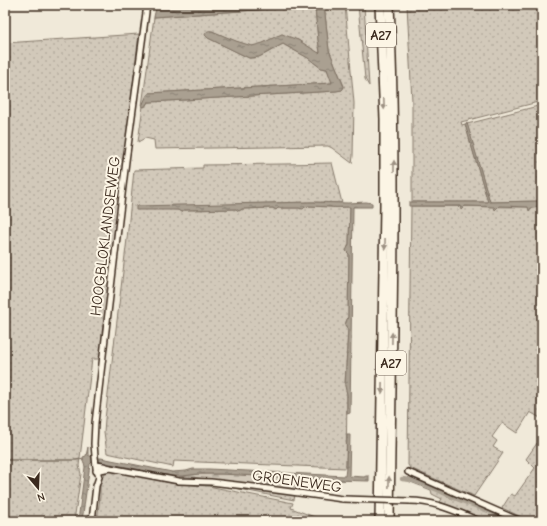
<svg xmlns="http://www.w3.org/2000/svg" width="547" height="526" viewBox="0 0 547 526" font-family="'Comic Neue',sans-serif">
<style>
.green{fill:url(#green-dots);stroke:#867a6c}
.forest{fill:url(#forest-firs);stroke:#867a6c}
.water{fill:url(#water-ripples);stroke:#7e7163}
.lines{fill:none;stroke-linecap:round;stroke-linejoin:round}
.stream{stroke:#7e7163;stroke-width:1.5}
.canal{stroke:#aaa091;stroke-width:4.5}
.street-casing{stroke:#3b2a1e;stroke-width:8}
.highway-casing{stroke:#3b2a1e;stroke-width:12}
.street{stroke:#fcf5e5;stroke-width:5}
.highway{stroke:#fcf5e5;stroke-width:9}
.street-bridge-casing{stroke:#3b2a1e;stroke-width:8;stroke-linecap:butt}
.street-bridge{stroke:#fcf5e5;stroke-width:5}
.oneway{fill:#9c9082}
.labels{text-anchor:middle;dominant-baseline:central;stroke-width:4;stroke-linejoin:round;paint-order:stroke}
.shield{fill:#fcf5e5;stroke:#75675a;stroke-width:1}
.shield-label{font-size:14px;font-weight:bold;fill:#3b2a1e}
.street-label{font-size:15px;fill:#3b2a1e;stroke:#fcf5e5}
</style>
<defs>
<pattern id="green-dots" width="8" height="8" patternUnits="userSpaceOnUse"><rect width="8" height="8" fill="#d2c9ba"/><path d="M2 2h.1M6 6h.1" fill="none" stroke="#b5ad9f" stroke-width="1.8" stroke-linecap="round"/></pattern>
<pattern id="forest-firs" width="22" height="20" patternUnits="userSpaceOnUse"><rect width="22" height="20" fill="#d2c9ba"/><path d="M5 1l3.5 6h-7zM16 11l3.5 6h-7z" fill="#b5ad9f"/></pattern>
<pattern id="water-ripples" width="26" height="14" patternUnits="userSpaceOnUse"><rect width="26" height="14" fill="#aaa091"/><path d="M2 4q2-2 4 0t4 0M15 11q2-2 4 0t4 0" fill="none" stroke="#8c8376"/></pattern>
</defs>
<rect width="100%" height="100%" fill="#f0e9d9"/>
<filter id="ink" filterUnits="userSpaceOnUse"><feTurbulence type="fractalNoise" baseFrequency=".025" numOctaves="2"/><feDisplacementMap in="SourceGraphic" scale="8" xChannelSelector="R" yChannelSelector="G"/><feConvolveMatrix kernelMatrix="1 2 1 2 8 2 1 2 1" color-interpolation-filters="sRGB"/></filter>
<g filter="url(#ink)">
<g class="green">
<path d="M 324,5 L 345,5 L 354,103 L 353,156 L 352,163 L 332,148 L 328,146 L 155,149 L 154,140 L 145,138 L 138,142 L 143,106 L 145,107 L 148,102 L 150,102 L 336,91 L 342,90 L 344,87 L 344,86 L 329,50 Z"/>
<path d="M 358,5 L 364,5 L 369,86 L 365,79 Z"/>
<path d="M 407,5 L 542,5 L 542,101 L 461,122 L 462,125 L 465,124 L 488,202 L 412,202 L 412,101 Z"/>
<path d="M 314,6 L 315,8 L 318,40 L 320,52 L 319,53 L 316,52 L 298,40 L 277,36 C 270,40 262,45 254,46 C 245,47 222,35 212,31 L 208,38 L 249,58 C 261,59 271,50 281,45 L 283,44 C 291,49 299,53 307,57 C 313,61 319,69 327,69 L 332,82 L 332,83 L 149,93 L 142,106 L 154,17 Z"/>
<path d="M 139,34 L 100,359 L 92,359 L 79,466 L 81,474 L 74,521 L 5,521 L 5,43 Z"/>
<path d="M 542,105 L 542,154 L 541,152 L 542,156 L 542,201 L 490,202 L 467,124 Z"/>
<path d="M 332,163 L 342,203 L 311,202 L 136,207 L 178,210 L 181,212 L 184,210 L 236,209 L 239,211 L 242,209 L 273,208 L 276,210 L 278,208 L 299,208 L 301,209 L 305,207 L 309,206 L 331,207 C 334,208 345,207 350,207 L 349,244 L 347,251 L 349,254 L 348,317 L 345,325 L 348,329 L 345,385 L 347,394 L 346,468 L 174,461 L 173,467 L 107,453 L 104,432 L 105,419 L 127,239 L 134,170 L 203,168 L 203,165 L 284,164 Z"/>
<path d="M 411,206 L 528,207 L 531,208 L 542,207 L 542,419 L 530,412 L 517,433 L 502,423 L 492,437 L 497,441 L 493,447 L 503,453 L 474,496 L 410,468 L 408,465 Z"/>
<path d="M 542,436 L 542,521 L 530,521 L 502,508 L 511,494 L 515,496 L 535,468 L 526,459 Z"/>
<path d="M 106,471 L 114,471 L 171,483 L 208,486 L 293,503 L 291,508 L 325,521 L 97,521 L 100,497 L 100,478 L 103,477 Z"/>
<path d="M 409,474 L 517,521 L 487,521 L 440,502 L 442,499 L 432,494 L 431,490 L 408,481 Z"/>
<path d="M 218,484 L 295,495 L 294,500 L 218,485 Z"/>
</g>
<path class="forest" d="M 198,474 L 230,474 L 308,478 L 306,492 L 241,483 L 179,476 Z"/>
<g class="water">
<path d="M 202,5 L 324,5 L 329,50 L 344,87 L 342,90 L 336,91 L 151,102 L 148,102 L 144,107 L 142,106 L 147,95 L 149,93 L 332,83 L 327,69 L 321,68 L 308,58 L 283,44 L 281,45 L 259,57 L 249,58 L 208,38 L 205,35 C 206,31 209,30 212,31 L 236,41 L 252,46 L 263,43 L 277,36 L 282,34 L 298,40 L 319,53 L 320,52 L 318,40 L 315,8 L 314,6 L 154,17 L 156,8 Z"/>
<path d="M 467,123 L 490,202 L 542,201 L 542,207 L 531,208 L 529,211 L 528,207 L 499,206 L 495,210 L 494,207 L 465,206 L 461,210 L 460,206 L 409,206 L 409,202 L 488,202 L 465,124 Z"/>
<path d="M 311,202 L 348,203 L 366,202 L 372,203 L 372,207 L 353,207 L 350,413 L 347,414 L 347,394 L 345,386 L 348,329 L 345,325 L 348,317 L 349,254 L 346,251 L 349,244 L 350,207 C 345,207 334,208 331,207 L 309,206 L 305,207 L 303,209 L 299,208 L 278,208 L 276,210 L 273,208 L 242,209 L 239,211 L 236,209 L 184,210 L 181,212 L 178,210 L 136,210 L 136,206 Z"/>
<path d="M 347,435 L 350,435 L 349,476 L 364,477 L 366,476 L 369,476 L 369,481 L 330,480 L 221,474 L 198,474 L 183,476 L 172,476 L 101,462 L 97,460 L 97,458 L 101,458 L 172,472 L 186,471 L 193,469 L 209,469 L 345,476 L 346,468 Z"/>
<path d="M 88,447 L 88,455 L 92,457 L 93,461 L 90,464 L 82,521 L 78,521 L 85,467 L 84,462 L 83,462 L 83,457 L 86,456 Z"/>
</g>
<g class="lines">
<path class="stream" d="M 5,460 L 76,460 L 83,459"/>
<path class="canal" d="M 402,479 C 422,480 440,492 457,499 C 476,507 495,512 513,521"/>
<defs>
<g id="street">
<path d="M 96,465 L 103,466 L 110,468 L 179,481 L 211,482 L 254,487 L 343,499"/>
<path d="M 96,471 L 110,468"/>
<path d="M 408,472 L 520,521"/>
<path d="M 410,501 C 435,501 457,512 480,521"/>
<path d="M 92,521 L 96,486 L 99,477 L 96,468 L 94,444 L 95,423 L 126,161 L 147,5"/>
</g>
<g id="highway">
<path d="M 380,5 L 385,119 L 385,205 L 380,521"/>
<path d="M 389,521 C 391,349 397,177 389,5"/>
</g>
</defs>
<use href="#street" class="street-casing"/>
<use href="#highway" class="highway-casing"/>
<use href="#street" class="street"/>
<use href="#highway" class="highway"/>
<defs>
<path id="street-bridge" d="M 343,499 L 410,501"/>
</defs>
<use href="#street-bridge" class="street-bridge-casing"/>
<use href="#street-bridge" class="street-bridge"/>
</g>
<defs><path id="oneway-solid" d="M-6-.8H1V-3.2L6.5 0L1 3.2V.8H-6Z"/></defs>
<g class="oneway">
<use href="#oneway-solid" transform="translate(384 104) rotate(88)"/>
<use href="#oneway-solid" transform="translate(394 166) rotate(-90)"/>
<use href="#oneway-solid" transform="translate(385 244) rotate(91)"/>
<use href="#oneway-solid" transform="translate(392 338) rotate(-89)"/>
<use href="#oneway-solid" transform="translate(382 388) rotate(91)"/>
<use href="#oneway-solid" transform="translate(389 482) rotate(-89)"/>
</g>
</g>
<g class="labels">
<g class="shield">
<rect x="366" y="23" width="30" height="24" rx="3"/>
<rect x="376" y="351" width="30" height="24" rx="3"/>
</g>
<g class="shield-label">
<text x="381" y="35">A27</text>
<text x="391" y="363">A27</text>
</g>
<g class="street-label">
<text transform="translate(105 236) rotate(-83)">HOOGBLOKLANDSEWEG</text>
<text transform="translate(297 481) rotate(8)">GROENEWEG</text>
</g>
</g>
<rect width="547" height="526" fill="none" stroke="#fcf5e5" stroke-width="20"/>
<rect x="10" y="10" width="527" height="506" fill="none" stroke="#3b2a1e" stroke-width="1.5" filter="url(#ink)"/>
<g transform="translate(38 488) rotate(161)" stroke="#fcf5e5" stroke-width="3" paint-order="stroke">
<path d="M0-3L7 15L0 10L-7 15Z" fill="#3b2a1e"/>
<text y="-6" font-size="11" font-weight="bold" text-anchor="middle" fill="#3b2a1e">N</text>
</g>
</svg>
